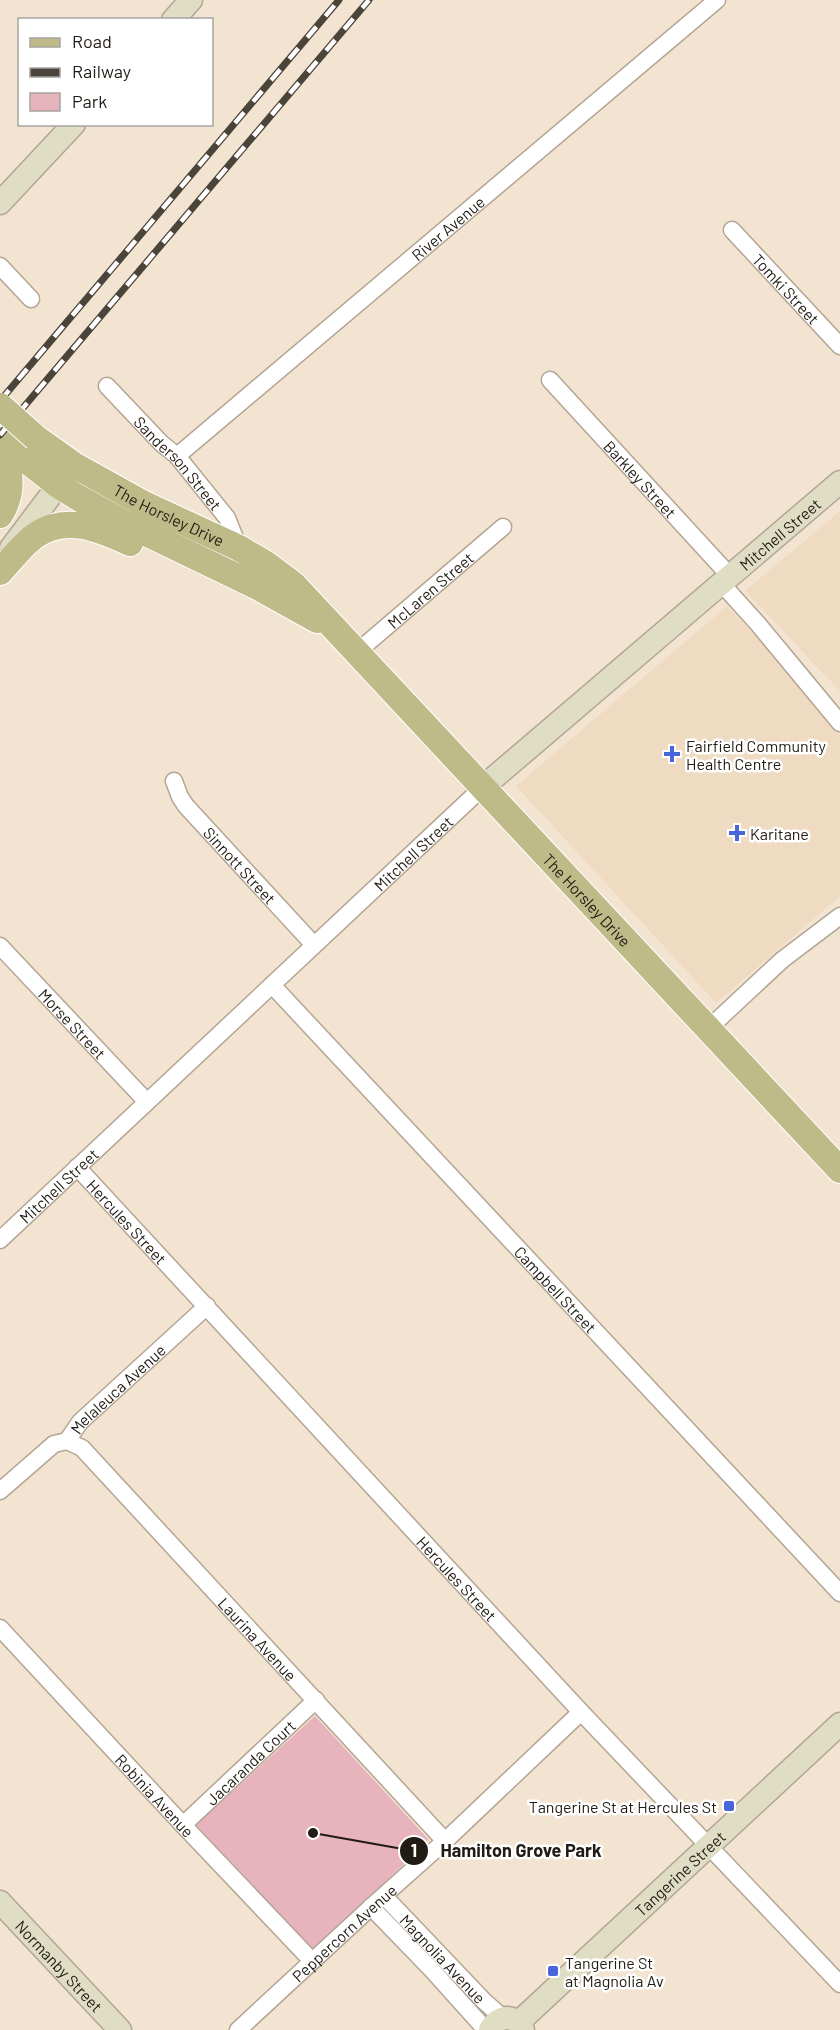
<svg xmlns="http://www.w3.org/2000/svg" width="840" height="2030" viewBox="0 0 840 2030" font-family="Barlow,sans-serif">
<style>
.built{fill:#efdbc2}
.green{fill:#e7b3bc}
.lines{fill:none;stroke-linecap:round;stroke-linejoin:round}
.street-casing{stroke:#b4a594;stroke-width:19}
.secondary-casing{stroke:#b4a594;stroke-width:25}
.primary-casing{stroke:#fff;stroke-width:28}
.street{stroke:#fff;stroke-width:16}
.secondary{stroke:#dfddc4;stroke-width:22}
.primary{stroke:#bfbb89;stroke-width:26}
.rail-casing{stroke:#4b443b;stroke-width:7}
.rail{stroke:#fff;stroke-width:4.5;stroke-dasharray:14;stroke-linecap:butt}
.primary-bridge-casing{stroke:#fff;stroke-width:28;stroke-linecap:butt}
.primary-bridge{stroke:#bfbb89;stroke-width:26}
.poi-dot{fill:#4866da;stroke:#fff;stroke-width:2}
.labels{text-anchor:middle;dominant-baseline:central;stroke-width:5;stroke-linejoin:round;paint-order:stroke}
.street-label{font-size:16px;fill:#201b14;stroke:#fff}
.poi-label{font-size:16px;fill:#201b14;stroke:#fff;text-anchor:start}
.leader{fill:none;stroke:#201b14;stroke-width:2}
.callout-dot{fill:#201b14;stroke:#fff;stroke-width:2}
.mark-label{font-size:18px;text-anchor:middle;font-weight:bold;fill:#fff}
.callout-label{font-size:18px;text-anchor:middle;font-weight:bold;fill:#201b14;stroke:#fff;stroke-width:5;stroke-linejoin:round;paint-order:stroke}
</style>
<rect width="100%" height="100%" fill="#f3e4d2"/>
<g class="built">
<path d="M 840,511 L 840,691 L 745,591 Z"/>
<path d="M 727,606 L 787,669 L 840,735 L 840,896 L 716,1003 L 516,786 Z"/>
</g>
<path class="green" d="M 315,1716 L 429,1840 L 312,1952 L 196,1825 Z"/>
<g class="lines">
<defs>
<g id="street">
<path id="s1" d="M 732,230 L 840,346"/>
<path d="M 0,266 L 31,299"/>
<path id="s2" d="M 550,380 L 730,576"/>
<path id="s3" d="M 107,386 L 161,443 L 177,456 L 227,518 L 239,548"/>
<path id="s4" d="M 177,456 L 717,0"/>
<path d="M 721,583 L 758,624 L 840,723"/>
<path id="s5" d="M 357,652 L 503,527"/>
<path id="s6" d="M 174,781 L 180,797 L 186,806 L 314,945"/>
<path id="s7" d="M 0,946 L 147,1102"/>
<path id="s8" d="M 272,985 L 840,1593"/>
<path d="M 708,1029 L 782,960 L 840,916"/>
<path id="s9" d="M 77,1167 L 581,1712 L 840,1984"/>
<path id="s10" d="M 0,1240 L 483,787"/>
<path id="s11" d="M 67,1441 L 82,1448 L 445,1841"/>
<path id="s12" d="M 0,1491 L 54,1444 L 67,1441 L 80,1422 L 207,1306"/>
<path id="s13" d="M 0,1628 L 183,1825 L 312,1961"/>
<path id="s14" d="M 183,1825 L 316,1700"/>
<path id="s15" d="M 384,1896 L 484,2001 L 503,2018"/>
<path d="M 371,1907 L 432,1970 L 486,2030"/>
<path id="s16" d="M 238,2030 L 371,1907 L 445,1841 L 581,1712"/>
</g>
<g id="secondary">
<path d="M 173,20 L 191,0"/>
<path d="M 0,203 L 74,124"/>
<path d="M 11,548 L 69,471"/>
<path id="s17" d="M 483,787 L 840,482"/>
<path id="s18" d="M 0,1902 L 120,2030"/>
<path id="s19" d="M 519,2022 L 840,1724"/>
<path d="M 490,2030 C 498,2014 516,2014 523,2030"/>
</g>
<g id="primary">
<path id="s20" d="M 36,438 L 74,465 L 144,504 L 239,548 L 266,564 L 294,585 L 840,1170"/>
<path d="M 0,440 L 58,485 L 77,497 L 117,519 L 258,587 L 317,620"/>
<path d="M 0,515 C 16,490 9,467 0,440"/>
<path d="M 0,572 C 11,560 23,544 36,535 C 67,514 101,530 130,543"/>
</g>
</defs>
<use href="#street" class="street-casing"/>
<use href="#secondary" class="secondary-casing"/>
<use href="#primary" class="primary-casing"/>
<use href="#street" class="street"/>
<use href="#secondary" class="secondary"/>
<use href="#primary" class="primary"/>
<defs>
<g id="rail">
<path d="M 0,401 L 339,0"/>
<path d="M 0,435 L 369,0"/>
</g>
</defs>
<use href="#rail" class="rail-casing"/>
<use href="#rail" class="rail"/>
<defs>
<path id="primary-bridge" d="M 0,406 L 36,438"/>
</defs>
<use href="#primary-bridge" class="primary-bridge-casing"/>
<use href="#primary-bridge" class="primary-bridge"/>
</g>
<g class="poi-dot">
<path d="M669 745h6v6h6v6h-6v6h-6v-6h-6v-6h6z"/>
<path d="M734 824h6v6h6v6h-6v6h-6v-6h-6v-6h6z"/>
<rect x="723" y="1800" width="12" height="12" rx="3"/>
<rect x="547" y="1965" width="12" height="12" rx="3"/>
</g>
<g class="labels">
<g class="street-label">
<text stroke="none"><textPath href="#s4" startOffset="354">River Avenue</textPath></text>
<text stroke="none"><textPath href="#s1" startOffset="80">Tomki Street</textPath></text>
<text stroke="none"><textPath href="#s3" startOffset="105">Sanderson Street</textPath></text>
<text stroke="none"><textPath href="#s2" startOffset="134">Barkley Street</textPath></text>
<text stroke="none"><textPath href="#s20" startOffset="154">The Horsley Drive</textPath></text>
<text stroke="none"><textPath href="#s17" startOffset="390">Mitchell Street</textPath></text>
<text stroke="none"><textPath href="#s5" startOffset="96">McLaren Street</textPath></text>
<text stroke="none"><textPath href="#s10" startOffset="566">Mitchell Street</textPath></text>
<text stroke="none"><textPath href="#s6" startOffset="108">Sinnott Street</textPath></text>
<text stroke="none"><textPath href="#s20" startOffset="728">The Horsley Drive</textPath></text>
<text stroke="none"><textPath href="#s7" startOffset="106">Morse Street</textPath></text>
<text stroke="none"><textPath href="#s10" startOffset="80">Mitchell Street</textPath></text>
<text stroke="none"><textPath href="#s9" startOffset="74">Hercules Street</textPath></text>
<text stroke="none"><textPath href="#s8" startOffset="416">Campbell Street</textPath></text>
<text stroke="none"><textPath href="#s12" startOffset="158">Melaleuca Avenue</textPath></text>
<text stroke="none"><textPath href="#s9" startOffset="560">Hercules Street</textPath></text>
<text stroke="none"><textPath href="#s11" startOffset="276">Laurina Avenue</textPath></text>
<text stroke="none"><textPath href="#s14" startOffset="92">Jacaranda Court</textPath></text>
<text stroke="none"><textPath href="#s13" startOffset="228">Robinia Avenue</textPath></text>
<text stroke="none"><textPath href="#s19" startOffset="219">Tangerine Street</textPath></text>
<text stroke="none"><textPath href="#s16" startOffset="144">Peppercorn Avenue</textPath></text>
<text stroke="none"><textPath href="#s15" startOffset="86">Magnolia Avenue</textPath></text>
<text stroke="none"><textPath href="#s18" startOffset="87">Normanby Street</textPath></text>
</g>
<g class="poi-label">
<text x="686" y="745">Fairfield Community<tspan x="686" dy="18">Health Centre</tspan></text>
<text x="750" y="833">Karitane</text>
<text x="717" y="1806" text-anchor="end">Tangerine St at Hercules St</text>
<text x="565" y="1962">Tangerine St<tspan x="565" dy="18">at Magnolia Av</tspan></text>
</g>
</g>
<path class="leader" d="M313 1833L414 1851"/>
<g class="callout-dot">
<circle cx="313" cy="1833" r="6"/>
<circle cx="414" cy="1851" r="15"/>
</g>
<g class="mark-label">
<text x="414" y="1857">1</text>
</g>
<g class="callout-label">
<text x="521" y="1857">Hamilton Grove Park</text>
</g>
<rect x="18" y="18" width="195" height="108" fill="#ffffff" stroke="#a6a4a1" stroke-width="1.5"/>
<rect x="30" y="38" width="30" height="9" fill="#bfbb89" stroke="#a6a4a1" stroke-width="1.5"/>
<text x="72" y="48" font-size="18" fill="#201b14">Road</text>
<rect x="30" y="68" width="30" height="9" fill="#4b443b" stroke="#a6a4a1" stroke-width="1.5"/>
<text x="72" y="78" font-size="18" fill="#201b14">Railway</text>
<rect x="30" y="93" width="30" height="18" fill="#e7b3bc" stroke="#a6a4a1" stroke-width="1.5"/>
<text x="72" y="108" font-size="18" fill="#201b14">Park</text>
</svg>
